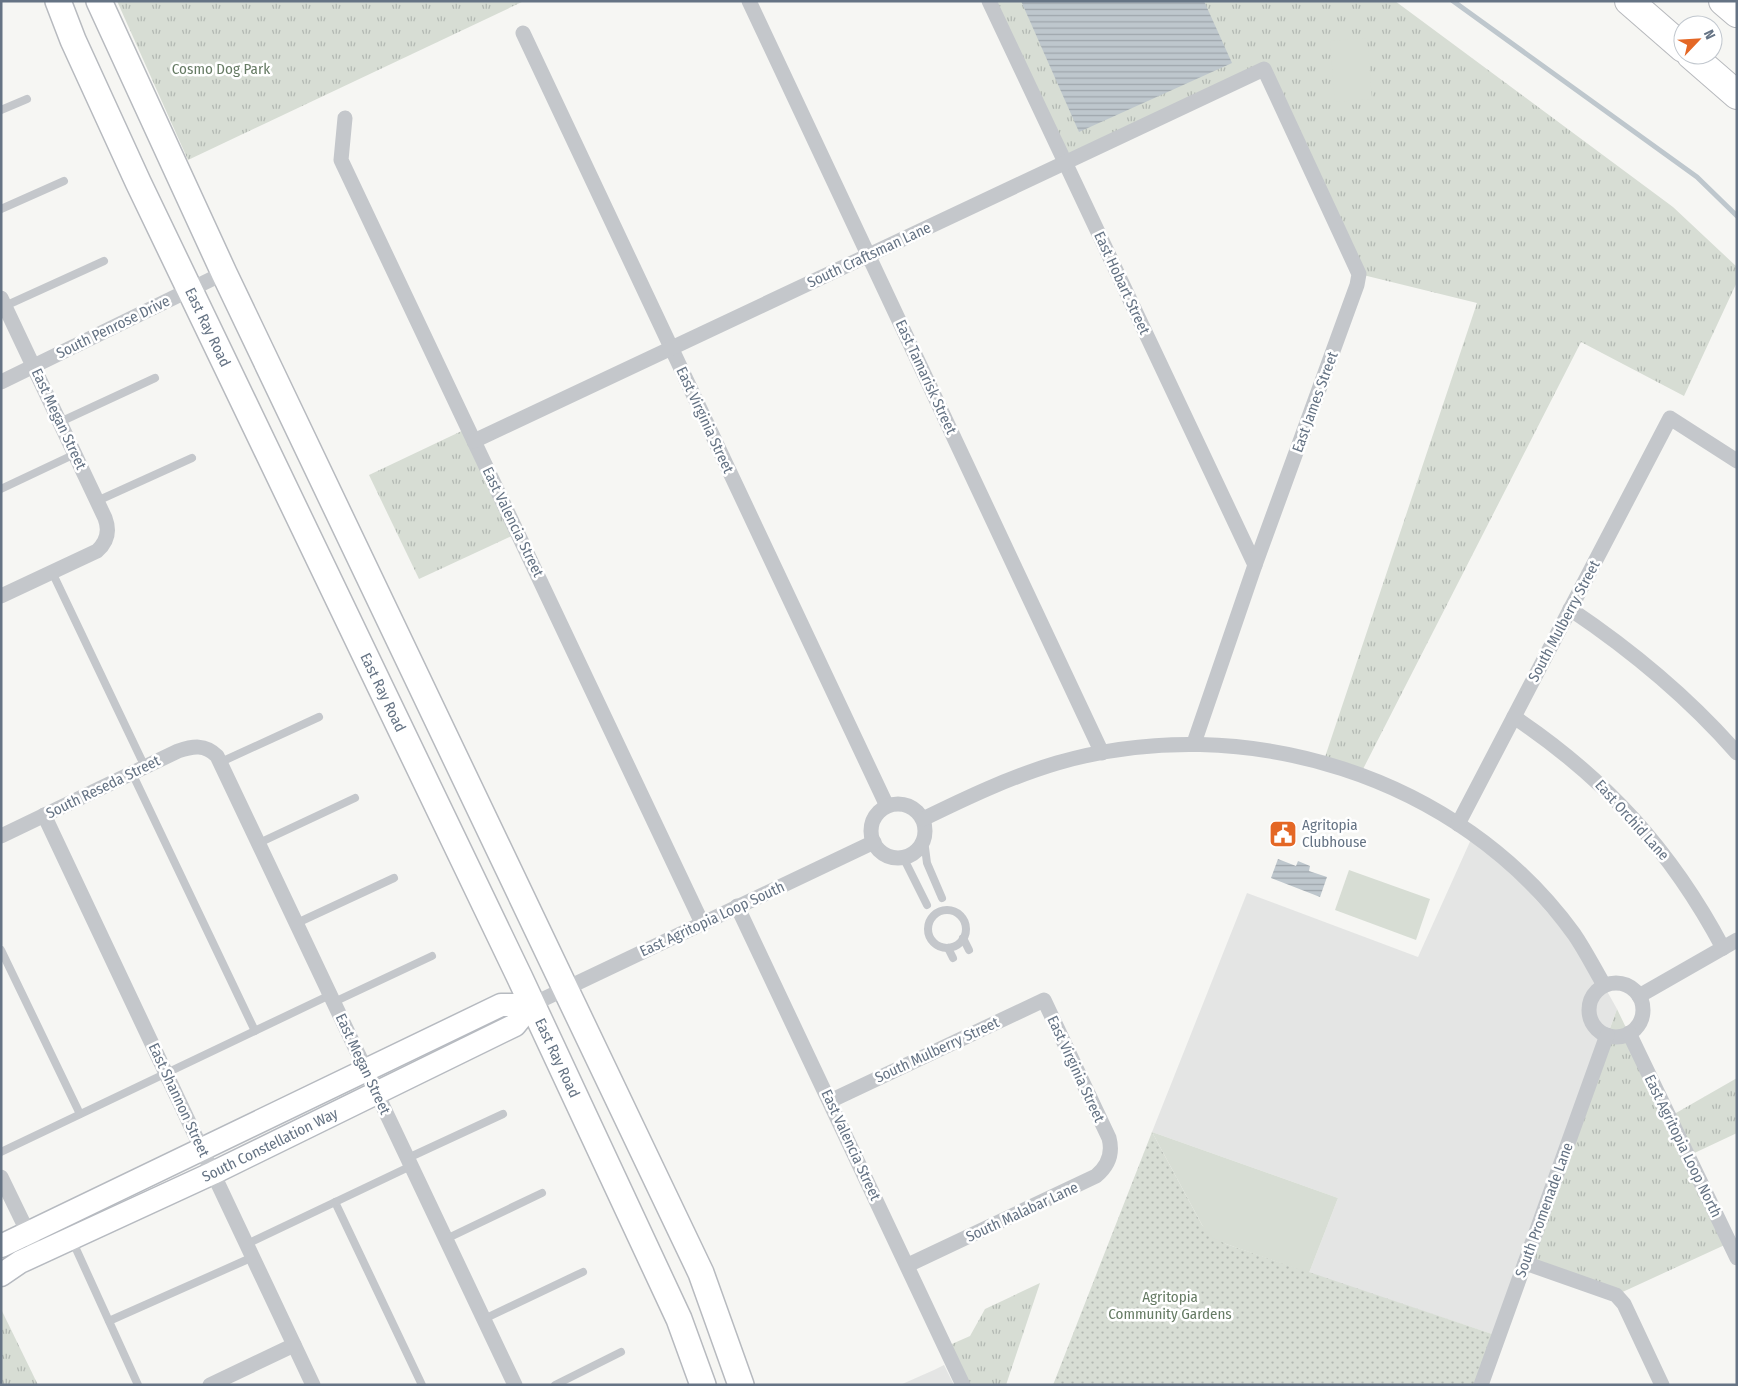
<svg xmlns="http://www.w3.org/2000/svg" width="1738" height="1386" viewBox="0 0 1738 1386" font-family="'Fira Sans Condensed',sans-serif">
<style>
.built{fill:#e4e5e4}
.grass{fill:url(#grass-tufts)}
.garden{fill:url(#garden-dots)}
.pitch{fill:#d7ddd4}
.water{fill:url(#water-rules)}
.lines{fill:none;stroke-linecap:round;stroke-linejoin:round}
.stream{stroke:#bec7cd;stroke-width:5}
.secondary-casing{stroke:#b6bac0;stroke-width:25}
.primary-casing{stroke:#b7babf;stroke-width:28}
.highway-casing{stroke:#b7b9bd;stroke-width:30}
.lane{stroke:#c4c7cb;stroke-width:8}
.street{stroke:#c4c7cb;stroke-width:15}
.secondary{stroke:#fff;stroke-width:22}
.primary{stroke:#fff;stroke-width:25}
.highway{stroke:#fff;stroke-width:28}
.labels{text-anchor:middle;dominant-baseline:central;stroke-width:5;stroke-linejoin:round;paint-order:stroke}
.park-label{font-size:15px;fill:#667b64;stroke:#fff}
.street-label{font-size:15px;fill:#657384;stroke:#fff}
.poi-label{font-size:15px;fill:#657384;stroke:#fff;text-anchor:start}
</style>
<defs>
<pattern id="grass-tufts" width="24" height="20" patternUnits="userSpaceOnUse" patternTransform="scale(1.25)"><rect width="24" height="20" fill="#d7ddd4"/><path d="M3 7l-1-3M5 7V3M7 7l1-3M15 17l-1-3M17 17v-4M19 17l1-3" fill="none" stroke="#b2b8b2"/></pattern>
<pattern id="garden-dots" width="8" height="8" patternUnits="userSpaceOnUse" patternTransform="scale(1.25)"><rect width="8" height="8" fill="#d7ddd4"/><path d="M2 2h.1M6 6h.1" fill="none" stroke="#b2b8b2" stroke-width="1.8" stroke-linecap="round"/></pattern>
<pattern id="water-rules" width="6" height="5" patternUnits="userSpaceOnUse" patternTransform="scale(1.25)"><rect width="6" height="5" fill="#bec7cd"/><path d="M0 2.5h6" fill="none" stroke="#9ea6ac"/></pattern>
</defs>
<rect width="100%" height="100%" fill="#f6f6f3"/>
<g class="built">
<path d="M 1473,835 L 1489,847 L 1589,959 L 1617,1009 L 1498,1336 L 1309,1273 L 1338,1198 L 1152,1132 L 1247,893 L 1418,957 Z"/>
<path d="M 944,1365 L 954,1385 L 900,1385 L 934,1370 Z"/>
</g>
<g class="grass">
<path d="M 117,1 L 524,1 L 188,160 Z"/>
<path d="M 989,1 L 1395,1 L 1673,207 L 1737,267 L 1737,282 L 1684,396 L 1581,342 L 1360,775 L 1323,763 L 1477,303 L 1359,274 L 1263,69 L 1066,163 Z"/>
<path d="M 468,428 L 518,533 L 419,579 L 369,475 Z"/>
<path d="M 1617,1009 L 1669,1117 L 1737,1078 L 1737,1133 L 1688,1156 L 1729,1243 L 1616,1295 L 1525,1263 Z"/>
<path d="M 1040,1283 L 1006,1385 L 963,1385 L 945,1347 L 970,1336 L 985,1309 Z"/>
<path d="M 1,1309 L 38,1385 L 1,1385 Z"/>
</g>
<path class="garden" d="M 1152,1132 L 1202,1225 L 1226,1244 L 1498,1336 L 1481,1385 L 1053,1385 Z"/>
<g class="pitch">
<path d="M 1367,38 L 1372,99 L 1335,102 L 1330,41 Z"/>
<path d="M 1349,870 L 1430,899 L 1416,940 L 1335,910 Z"/>
<path d="M 1152,1132 L 1338,1198 L 1309,1273 L 1226,1244 L 1213,1238 L 1202,1225 Z"/>
</g>
<g class="water">
<path d="M 1021,1 L 1204,1 L 1232,63 L 1079,132 Z"/>
<path d="M 1278,859 L 1296,866 L 1298,861 L 1310,866 L 1309,871 L 1327,877 L 1320,897 L 1271,878 Z"/>
</g>
<g class="lines">
<path class="stream" d="M 1453,1 L 1697,177 L 1737,216"/>
<defs>
<g id="secondary">
<path d="M 1,1246 L 501,1005 L 531,1005"/>
<path id="s1" d="M 1,1275 L 20,1262 L 213,1173 L 515,1025 L 531,1005"/>
</g>
<g id="primary">
<path id="s2" d="M 58,1 L 73,40 L 138,182 L 520,978 L 679,1319 L 703,1385"/>
<path d="M 99,1 L 224,273 L 701,1273 L 741,1385"/>
</g>
<g id="highway">
<path d="M 1629,1 L 1683,48"/>
<path d="M 1723,1 L 1737,13"/>
<path d="M 1691,55 L 1737,95"/>
</g>
</defs>
<use href="#secondary" class="secondary-casing"/>
<use href="#primary" class="primary-casing"/>
<use href="#highway" class="highway-casing"/>
<g class="lane">
<path d="M 1,110 L 27,99"/>
<path d="M 1,209 L 64,181"/>
<path d="M 5,306 L 104,261"/>
<path d="M 60,422 L 155,378"/>
<path d="M 1,489 L 75,454"/>
<path d="M 97,501 L 192,458"/>
<path d="M 52,572 L 145,767"/>
<path d="M 221,762 L 319,717"/>
<path d="M 132,773 L 255,1031"/>
<path d="M 924,840 L 927,863 L 942,898"/>
<path d="M 259,843 L 355,798"/>
<path d="M 903,857 L 927,905"/>
<circle cx="947" cy="929" r="19"/>
<path d="M 297,923 L 394,878"/>
<path d="M 963,938 L 969,950"/>
<path d="M 948,948 L 953,958"/>
<path d="M 1,950 L 80,1114"/>
<path d="M 334,1002 L 432,956"/>
<path d="M 1,1152 L 330,995"/>
<path d="M 408,1158 L 503,1114"/>
<path d="M 335,1202 L 422,1385"/>
<path d="M 446,1239 L 542,1193"/>
<path d="M 72,1240 L 138,1385"/>
<path d="M 247,1244 L 411,1166"/>
<path d="M 484,1319 L 583,1272"/>
<path d="M 109,1321 L 253,1257"/>
<path d="M 555,1385 L 621,1352"/>
</g>
<g class="street">
<path d="M 749,1 L 1102,753"/>
<path d="M 989,1 L 1255,565"/>
<path d="M 523,33 L 887,806"/>
<path d="M 345,118 L 341,160 L 702,923"/>
<path d="M 1,298 L 105,518 C 110,531 107,542 97,551 L 1,596"/>
<path d="M 1,382 L 224,273"/>
<path d="M 474,441 L 1264,69 L 1359,274 L 1357,285 L 1255,565 L 1194,743"/>
<path d="M 1570,609 C 1631,650 1688,697 1737,753"/>
<path d="M 1514,717 C 1605,778 1671,850 1723,948"/>
<circle cx="898" cy="831" r="27"/>
<path d="M 44,815 L 313,1385"/>
<path d="M 923,819 C 966,798 1010,777 1057,763 C 1243,709 1459,775 1574,934 C 1585,950 1594,968 1604,985"/>
<path d="M 1458,824 L 1670,418 L 1737,461"/>
<path d="M 1,836 L 178,751 C 193,746 205,744 217,756 L 515,1385"/>
<path d="M 737,906 L 963,1385"/>
<circle cx="1616" cy="1010" r="27"/>
<path d="M 1639,996 L 1737,940"/>
<path d="M 531,1005 L 874,842"/>
<path d="M 1629,1033 L 1737,1258"/>
<path d="M 830,1101 L 1044,1000 L 1109,1138 C 1113,1153 1108,1166 1096,1176 L 908,1265"/>
<path d="M 1,1177 L 32,1241"/>
<path d="M 1525,1263 L 1616,1295 L 1624,1304 L 1662,1385"/>
<path d="M 210,1385 L 294,1345"/>
<path d="M 1481,1385 L 1607,1035"/>
</g>
<use href="#secondary" class="secondary"/>
<use href="#primary" class="primary"/>
<use href="#highway" class="highway"/>
</g>
<defs>
<symbol id="civic-square" viewBox="-11 -11 22 22"><rect x="-9" y="-9" width="18" height="18" rx="4" fill="#e46725" stroke="#fff"/><path d="M-.6-6.5H3V-4.5H.6V-3L4-1V1h2V6H-6V1h2V-1L-.6-3ZM-1.2 2.5V6h2.4V2.5Z" fill="#fff"/></symbol>
</defs>
<g fill-rule="evenodd">
<use href="#civic-square" x="1267" y="818" width="32" height="32"/>
</g>
<g class="labels">
<g class="park-label">
<text x="221" y="69">Cosmo Dog Park</text>
<text x="1170" y="1297">Agritopia<tspan x="1170" dy="17">Community Gardens</tspan></text>
</g>
<g class="street-label">
<text transform="translate(869 255) rotate(-25)">South Craftsman Lane</text>
<text transform="translate(1122 283) rotate(65)">East Hobart Street</text>
<text transform="translate(113 327) rotate(-26)">South Penrose Drive</text>
<text stroke="none"><textPath href="#s2" startOffset="359">East Ray Road</textPath></text>
<text transform="translate(926 377) rotate(65)">East Tamarisk Street</text>
<text transform="translate(1315 402) rotate(-70)">East James Street</text>
<text transform="translate(59 419) rotate(65)">East Megan Street</text>
<text transform="translate(705 420) rotate(65)">East Virginia Street</text>
<text transform="translate(513 522) rotate(64)">East Valencia Street</text>
<text transform="translate(1564 621) rotate(-62)">South Mulberry Street</text>
<text stroke="none"><textPath href="#s2" startOffset="764">East Ray Road</textPath></text>
<text transform="translate(103 787) rotate(-26)">South Reseda Street</text>
<text transform="translate(1632 820) rotate(48)">East Orchid Lane</text>
<text transform="translate(712 919) rotate(-25)">East Agritopia Loop South</text>
<text transform="translate(937 1050) rotate(-25)">South Mulberry Street</text>
<text stroke="none"><textPath href="#s2" startOffset="1169">East Ray Road</textPath></text>
<text transform="translate(363 1064) rotate(65)">East Megan Street</text>
<text transform="translate(1076 1069) rotate(65)">East Virginia Street</text>
<text transform="translate(179 1100) rotate(65)">East Shannon Street</text>
<text stroke="none"><textPath href="#s1" startOffset="299">South Constellation Way</textPath></text>
<text transform="translate(851 1145) rotate(65)">East Valencia Street</text>
<text transform="translate(1683 1146) rotate(64)">East Agritopia Loop North</text>
<text transform="translate(1544 1210) rotate(-70)">South Promenade Lane</text>
<text transform="translate(1022 1212) rotate(-25)">South Malabar Lane</text>
</g>
<g class="poi-label">
<text x="1302" y="825">Agritopia<tspan x="1302" dy="17">Clubhouse</tspan></text>
</g>
</g>
<rect width="1738" height="1386" fill="none" stroke="#657384" stroke-width="5"/>
<g transform="translate(1698 40) rotate(65)"><circle r="24" fill="#ffffff" stroke="#c1c7ce"/>
<path d="M0-4L9 19L0 12L-9 19Z" fill="#e46725"/>
<text y="-8" font-size="14" font-weight="bold" text-anchor="middle" fill="#657384">N</text>
</g>
</svg>
